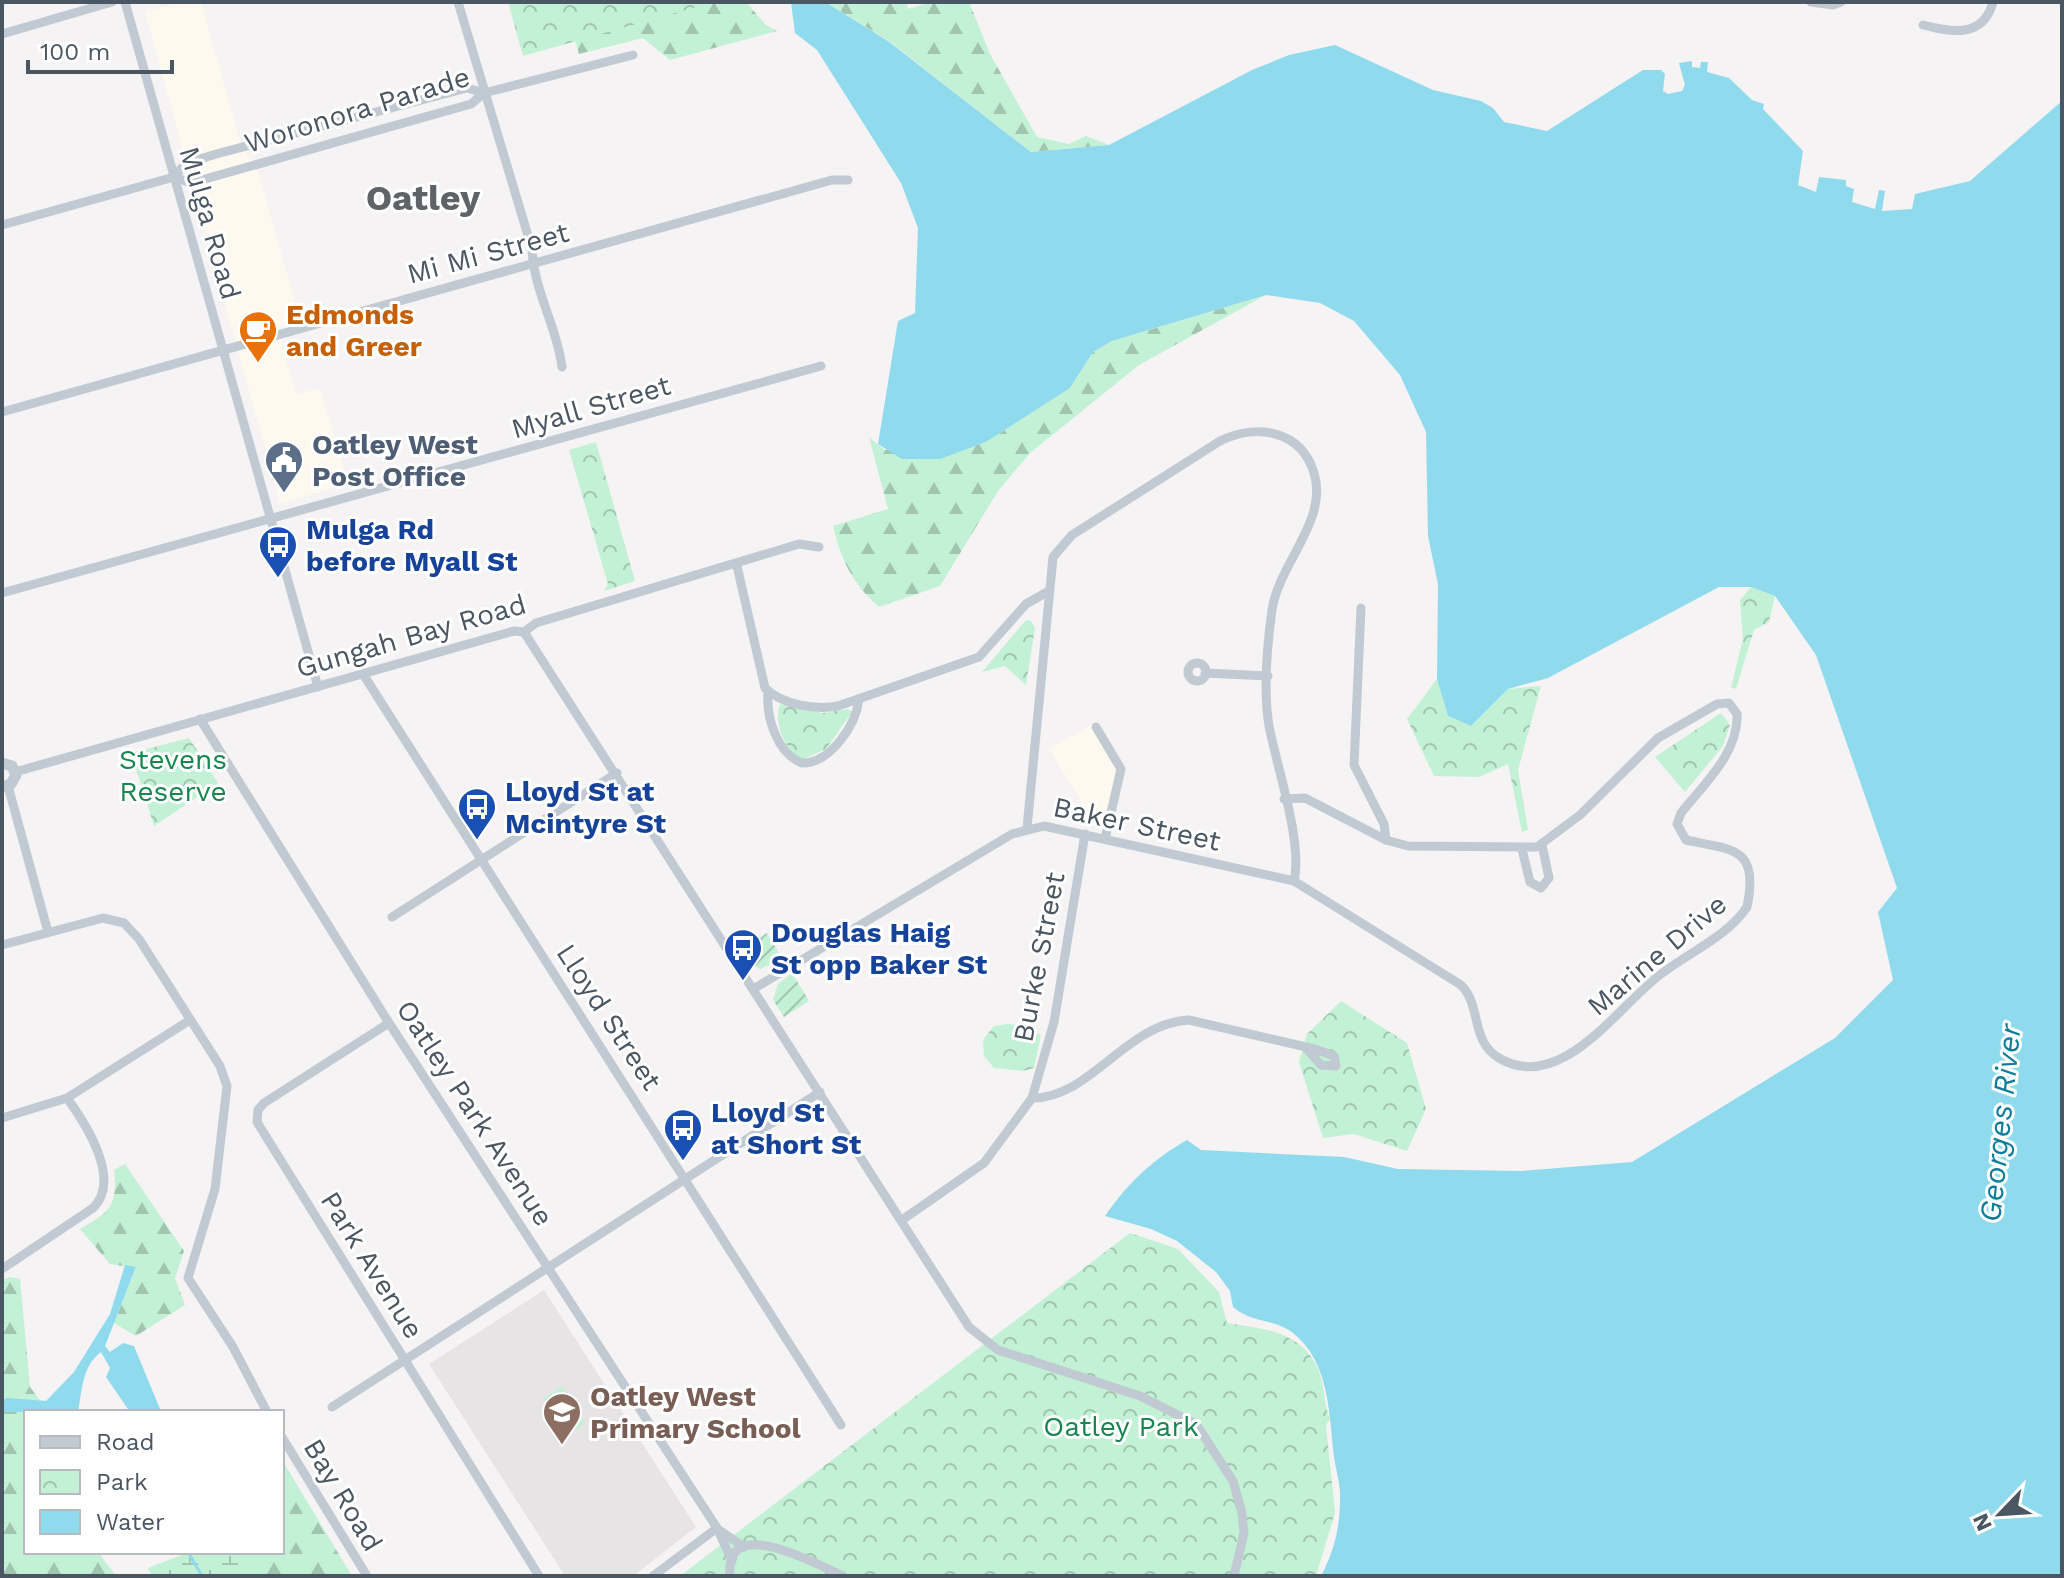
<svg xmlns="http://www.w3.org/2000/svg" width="2064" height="1578" viewBox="0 0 2064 1578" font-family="'Work Sans',sans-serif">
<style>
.commercial{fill:#fdf9ef}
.education{fill:#e6e4e5}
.forest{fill:url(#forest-firs)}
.wetland{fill:url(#wetland-marsh)}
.park{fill:url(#park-crowns)}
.garden{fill:url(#garden-furrows)}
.pitch{fill:#c3f1d5}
.water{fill:#90daee}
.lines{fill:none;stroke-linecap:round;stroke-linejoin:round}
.stream{stroke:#90daee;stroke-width:3}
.minor{stroke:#c1cad2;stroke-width:9}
.tertiary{stroke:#c1cad2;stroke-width:11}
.labels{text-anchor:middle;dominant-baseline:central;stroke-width:6;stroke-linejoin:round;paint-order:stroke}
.street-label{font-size:28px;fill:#4a5661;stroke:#fff}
.food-label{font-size:28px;font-weight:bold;fill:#c56008;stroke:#fff;text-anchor:start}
.service-label{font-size:28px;font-weight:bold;fill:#4e5e75;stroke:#fff;text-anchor:start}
.transit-label{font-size:28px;font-weight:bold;fill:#164399;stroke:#fff;text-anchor:start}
.park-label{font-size:28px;fill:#17864f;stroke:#fff}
.education-label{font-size:28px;font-weight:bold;fill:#785e54;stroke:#fff;text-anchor:start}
.water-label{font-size:30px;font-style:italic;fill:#0c7c9b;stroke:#fff}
.district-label{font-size:36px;font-weight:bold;fill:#5f6368;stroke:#fff}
</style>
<defs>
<pattern id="forest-firs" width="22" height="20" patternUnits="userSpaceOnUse" patternTransform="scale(2)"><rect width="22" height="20" fill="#c3f1d5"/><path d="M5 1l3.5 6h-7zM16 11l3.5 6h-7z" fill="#a0c6b0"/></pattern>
<pattern id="wetland-marsh" width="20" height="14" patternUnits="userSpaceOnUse" patternTransform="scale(2)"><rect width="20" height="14" fill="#c3f1d5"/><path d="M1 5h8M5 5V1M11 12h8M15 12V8" fill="none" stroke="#a0c6b0"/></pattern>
<pattern id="park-crowns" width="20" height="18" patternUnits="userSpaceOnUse" patternTransform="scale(2)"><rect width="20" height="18" fill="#c3f1d5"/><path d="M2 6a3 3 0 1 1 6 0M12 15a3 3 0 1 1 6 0" fill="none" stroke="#a0c6b0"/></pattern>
<pattern id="garden-furrows" width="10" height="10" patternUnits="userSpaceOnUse" patternTransform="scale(2)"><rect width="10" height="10" fill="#c3f1d5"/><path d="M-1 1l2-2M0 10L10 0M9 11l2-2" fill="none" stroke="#a0c6b0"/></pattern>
</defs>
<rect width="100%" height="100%" fill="#f5f3f3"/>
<g class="commercial">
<path d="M 182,2 L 201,2 L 241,145 L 257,168 L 300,320 L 277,327 L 296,394 L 320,388 L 348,484 L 280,503 L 145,12 Z"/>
<path d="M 1091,725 L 1118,768 L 1103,823 L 1093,821 L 1049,749 Z"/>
</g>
<path class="education" d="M 544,1290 L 696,1527 L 633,1576 L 565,1576 L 429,1364 Z"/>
<g class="forest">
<path d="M 516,2 L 746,2 L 766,25 L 777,31 L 670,60 L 643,38 L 579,54 L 566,10 Z"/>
<path d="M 825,2 L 906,2 L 908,9 L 931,2 L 969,2 L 990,54 L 1037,137 L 1069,144 L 1086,136 L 1109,145 L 1031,152 L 889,41 Z"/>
<path d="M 1266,295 L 1139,365 L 1030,453 L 998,491 L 940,586 L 879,607 C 853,584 841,560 833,526 L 888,509 L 869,437 L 885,450 L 986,442 L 1070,388 L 1093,352 L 1112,341 Z"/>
<path d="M 125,1164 L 184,1251 L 175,1278 L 185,1305 L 136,1336 L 114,1323 L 136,1268 L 110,1264 L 80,1229 C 110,1212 118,1206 114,1170 Z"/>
<path d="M 10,1277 L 20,1279 L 30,1387 L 49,1412 L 26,1412 L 26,1552 L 98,1552 L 116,1576 L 2,1576 L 2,1280 Z"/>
<path d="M 282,1460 L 352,1576 L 251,1576 L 232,1552 L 282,1552 Z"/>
</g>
<path class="wetland" d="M 189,1552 L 232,1552 L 251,1576 L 152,1576 L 148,1568 Z"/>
<g class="park">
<path d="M 508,2 L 714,2 L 523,56 Z"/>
<path d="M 596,442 L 635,581 L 604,591 L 608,584 L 569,450 Z"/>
<path d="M 1751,587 L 1775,596 L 1769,622 L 1754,630 L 1736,689 L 1731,687 L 1743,639 L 1740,600 Z"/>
<path d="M 1026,620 L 1031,621 L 1035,628 L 1026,685 L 1005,666 L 982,672 Z"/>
<path d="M 1437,679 L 1448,716 L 1471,726 L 1508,689 L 1541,686 L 1518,770 L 1528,830 L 1522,832 L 1508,764 L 1479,777 L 1434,776 L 1407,719 Z"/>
<path d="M 780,704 L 823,713 L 848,709 L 852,712 L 826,749 L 803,759 C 785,752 773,722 780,704 Z"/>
<path d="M 1721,713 L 1730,725 L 1723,746 L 1685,792 L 1655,757 Z"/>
<path d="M 189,738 L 218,783 L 154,826 L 131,753 Z"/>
<path d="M 1341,1001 L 1407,1043 L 1426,1109 L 1407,1151 L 1354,1134 L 1323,1138 L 1299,1062 L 1307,1034 Z"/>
<path d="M 1008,1024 L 1026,1026 L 1041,1035 L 1034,1068 L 1023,1071 L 994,1068 L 984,1056 L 983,1040 L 994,1026 Z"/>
<path d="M 1130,1233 L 1178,1249 L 1219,1292 L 1227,1323 C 1264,1329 1301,1331 1318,1369 C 1325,1385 1323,1402 1330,1419 L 1326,1425 L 1335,1513 L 1316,1576 L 680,1576 Z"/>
</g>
<g class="garden">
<path d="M 767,933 L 782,958 L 761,969 L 749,964 L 741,950 Z"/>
<path d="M 792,973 L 809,1001 L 784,1017 L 773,1000 L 778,984 Z"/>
</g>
<path class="pitch" d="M 562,1387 L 585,1423 L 567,1435 L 544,1398 Z"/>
<g class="water">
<path d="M 791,2 L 825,2 L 888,41 L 1031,152 L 1109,145 L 1252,70 L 1289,55 L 1335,45 L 1433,90 L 1481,101 L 1493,108 L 1504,122 L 1547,131 L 1643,70 L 1661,70 L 1665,74 L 1663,91 L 1668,94 L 1682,91 L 1685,85 L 1679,63 L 1692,61 L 1692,67 L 1700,68 L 1701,62 L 1708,62 L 1707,72 L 1729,78 L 1752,100 L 1764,104 L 1763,109 L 1803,151 L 1798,185 L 1816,192 L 1819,177 L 1846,180 L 1846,186 L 1854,189 L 1852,202 L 1875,209 L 1879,190 L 1885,191 L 1882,211 L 1912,209 L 1915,194 L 1970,181 L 2062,101 L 2062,1576 L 1321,1576 C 1334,1552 1340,1527 1340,1500 C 1341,1486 1336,1471 1334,1457 C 1329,1415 1330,1362 1293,1333 C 1274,1318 1253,1324 1233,1307 L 1230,1291 L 1216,1272 L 1177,1241 L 1151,1229 L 1105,1216 C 1128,1183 1152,1160 1187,1140 L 1201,1150 L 1344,1157 L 1398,1169 L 1522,1171 L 1632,1162 L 1835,1038 L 1893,980 L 1878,912 L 1897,888 L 1816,655 L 1775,596 L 1751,587 L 1719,587 L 1548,678 L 1508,689 L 1471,726 L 1448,716 L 1437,679 L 1438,584 L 1428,536 L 1426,432 L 1400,375 L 1354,321 L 1320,303 L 1266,295 L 1112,341 L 1093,352 L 1070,388 L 986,442 L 940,459 L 902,459 L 878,444 L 898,321 L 915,313 L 918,228 L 901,183 L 817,50 L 795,33 Z"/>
<path d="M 125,1265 L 136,1267 L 105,1346 L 110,1352 L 123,1343 L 134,1346 L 160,1409 L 130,1412 L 106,1377 L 110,1368 L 101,1352 C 82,1366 82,1391 78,1412 L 2,1412 L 2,1400 L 8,1398 L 46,1401 L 74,1372 L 110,1314 Z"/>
</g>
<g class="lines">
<path class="stream" d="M 188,1552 L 202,1576"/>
<g class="minor">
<path d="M 125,2 L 318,687"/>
<path d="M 458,2 L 532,249 C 534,292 557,326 562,367"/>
<path d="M 1811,2 L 1833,5 L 1841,2"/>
<path d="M 1923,25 C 1951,32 1983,39 1993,2"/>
<path d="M 2,34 L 112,2"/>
<path d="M 174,177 L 186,163 L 220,153 L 467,88 L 484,93"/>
<path d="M 2,225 L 174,177 L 191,183 L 471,104 L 484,93 L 633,55"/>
<path d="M 2,412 L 832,180 L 848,180"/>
<path d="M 737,566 L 765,688 C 782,705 815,710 838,706 L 979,657 L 1026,604 L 1047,592"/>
<path d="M 2,593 L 821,366"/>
<path d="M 1361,608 L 1354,765 L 1384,824 L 1386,840"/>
<path d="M 524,632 L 969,1327 L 998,1350 L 1140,1396 L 1196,1424 L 1233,1481 L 1242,1513 L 1244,1533 L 1234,1576"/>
<circle cx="1197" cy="672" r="9"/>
<path d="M 1205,673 L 1268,676"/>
<path d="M 363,674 L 841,1425"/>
<path d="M 768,692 C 766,718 777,753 802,763 C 831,763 856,725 859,699"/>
<path d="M 200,719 L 389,1023 L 717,1528 L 732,1561"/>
<path d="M 1096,727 L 1121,769 L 1105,839"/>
<path d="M 15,772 L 514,631 L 524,632 L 536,623 L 799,544 L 819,547"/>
<path d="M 8,786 L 48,932"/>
<path d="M 1027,828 L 1053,557 L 1072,535 L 1220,441 C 1256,423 1301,430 1314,473 C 1329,520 1278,565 1272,610 C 1267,646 1263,690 1269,726 C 1277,768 1303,842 1294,881"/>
<path d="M 1522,849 L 1530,882 L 1541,888 L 1549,878 L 1542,845"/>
<path d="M 392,917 L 617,773"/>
<path d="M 2,945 L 103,918 L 124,923 L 139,939 L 220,1066 L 227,1086 L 215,1189 L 188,1278 L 233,1347 L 267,1412"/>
<path d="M 755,988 L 1012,834 L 1044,826 L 1294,881 L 1461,985 C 1482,1006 1470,1041 1499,1058 C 1561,1095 1619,1005 1661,974 C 1688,953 1728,936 1747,907 C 1760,845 1730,850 1686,840 L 1677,824 L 1681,813 C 1703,785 1739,753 1737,714 L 1729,703 L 1717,704 L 1658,738 L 1580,815 L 1537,847 L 1408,846 L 1386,840 L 1305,798 L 1284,799"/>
<path d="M 389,1023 L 264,1103 L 258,1110 L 257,1122 L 539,1576"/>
<path d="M 1032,1098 C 1090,1099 1126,1023 1189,1020 L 1315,1049 L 1334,1056 L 1336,1066 L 1321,1065 L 1305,1047"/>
<path d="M 2,1118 L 67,1098 L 190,1020"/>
<path d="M 902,1220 L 984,1163 L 1032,1098 L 1054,1022 L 1085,834"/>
<path d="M 2,1269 L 93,1208 C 122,1180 86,1124 67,1098"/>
<path d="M 332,1407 L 820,1092"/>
<path d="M 282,1437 L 367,1576"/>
<path d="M 719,1530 L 744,1547"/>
<path d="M 653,1576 L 717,1528"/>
<path d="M 730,1576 C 724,1511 820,1566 843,1576"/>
</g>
<path class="tertiary" d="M 2,763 L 12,766 L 16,775 L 11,784 L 2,787"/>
</g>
<defs>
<symbol id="cafe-pin" viewBox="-11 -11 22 30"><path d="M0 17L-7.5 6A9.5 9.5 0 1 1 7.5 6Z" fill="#e8710a" stroke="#fff"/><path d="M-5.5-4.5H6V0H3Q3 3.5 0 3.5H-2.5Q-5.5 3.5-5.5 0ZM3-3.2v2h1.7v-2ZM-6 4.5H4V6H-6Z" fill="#fff"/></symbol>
<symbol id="civic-pin" viewBox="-11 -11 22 30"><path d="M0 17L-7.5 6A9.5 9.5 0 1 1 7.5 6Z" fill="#5c6f8a" stroke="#fff"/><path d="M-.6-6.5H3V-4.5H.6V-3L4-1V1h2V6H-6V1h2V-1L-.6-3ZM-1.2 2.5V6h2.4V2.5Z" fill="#fff"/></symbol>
<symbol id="bus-pin" viewBox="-11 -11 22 30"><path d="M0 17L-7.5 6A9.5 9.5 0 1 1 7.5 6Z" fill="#1a4fb4" stroke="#fff"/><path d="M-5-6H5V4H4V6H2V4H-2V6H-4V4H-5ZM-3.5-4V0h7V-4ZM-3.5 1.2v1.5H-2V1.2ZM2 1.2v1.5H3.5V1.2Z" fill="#fff"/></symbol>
<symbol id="school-pin" viewBox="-11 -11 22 30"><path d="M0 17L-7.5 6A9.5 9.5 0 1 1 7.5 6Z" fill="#8d6e63" stroke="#fff"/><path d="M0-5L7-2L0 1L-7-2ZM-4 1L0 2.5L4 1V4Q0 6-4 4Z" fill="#fff"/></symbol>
</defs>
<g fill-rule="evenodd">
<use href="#cafe-pin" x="236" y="308" width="44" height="60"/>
<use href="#civic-pin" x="262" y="438" width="44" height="60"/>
<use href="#bus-pin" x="256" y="523" width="44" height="60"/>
<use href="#bus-pin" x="455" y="785" width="44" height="60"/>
<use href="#bus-pin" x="721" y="926" width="44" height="60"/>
<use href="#bus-pin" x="661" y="1106" width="44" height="60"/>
<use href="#school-pin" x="540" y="1390" width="44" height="60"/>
</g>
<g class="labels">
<g class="street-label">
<text transform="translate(357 110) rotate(-17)">Woronora Parade</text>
<text transform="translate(210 223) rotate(74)">Mulga Road</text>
<text transform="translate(488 253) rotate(-15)">Mi Mi Street</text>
<text transform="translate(591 407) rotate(-16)">Myall Street</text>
<text transform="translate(411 636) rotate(-16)">Gungah Bay Road</text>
<text transform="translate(1137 824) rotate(12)">Baker Street</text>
<text transform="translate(1657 955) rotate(-40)">Marine Drive</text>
<text transform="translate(1039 957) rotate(-79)">Burke Street</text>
<text transform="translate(609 1017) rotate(57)">Lloyd Street</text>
<text transform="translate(475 1113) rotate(57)">Oatley Park Avenue</text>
<text transform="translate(372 1265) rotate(58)">Park Avenue</text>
<text transform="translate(343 1495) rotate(59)">Bay Road</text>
</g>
<g class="food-label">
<text x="286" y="314">Edmonds<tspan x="286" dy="32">and Greer</tspan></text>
</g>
<g class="service-label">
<text x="312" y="444">Oatley West<tspan x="312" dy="32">Post Office</tspan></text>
</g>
<g class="transit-label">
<text x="306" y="529">Mulga Rd<tspan x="306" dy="32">before Myall St</tspan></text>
<text x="505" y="791">Lloyd St at<tspan x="505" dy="32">Mcintyre St</tspan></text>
<text x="771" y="932">Douglas Haig<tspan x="771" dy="32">St opp Baker St</tspan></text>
<text x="711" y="1112">Lloyd St<tspan x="711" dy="32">at Short St</tspan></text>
</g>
<g class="park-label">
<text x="173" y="759">Stevens<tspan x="173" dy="32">Reserve</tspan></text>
<text x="1121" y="1426">Oatley Park</text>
</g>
<g class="education-label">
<text x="590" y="1396">Oatley West<tspan x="590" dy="32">Primary School</tspan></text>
</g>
<g class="water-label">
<text transform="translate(2000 1123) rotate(-84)">Georges River</text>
</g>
<g class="district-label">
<text x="423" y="198">Oatley</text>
</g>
</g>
<rect width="2064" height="1578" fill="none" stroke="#4a5661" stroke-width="8"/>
<rect x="24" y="1410" width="260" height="144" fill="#ffffff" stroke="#b7bbc0" stroke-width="2"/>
<rect x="40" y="1436" width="40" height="12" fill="#c1cad2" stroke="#b7bbc0" stroke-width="2"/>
<text x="96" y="1450" font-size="24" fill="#4a5661">Road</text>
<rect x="40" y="1470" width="40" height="24" fill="url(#park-crowns)" stroke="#b7bbc0" stroke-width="2"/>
<text x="96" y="1490" font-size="24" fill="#4a5661">Park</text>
<rect x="40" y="1510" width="40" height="24" fill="#90daee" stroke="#b7bbc0" stroke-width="2"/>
<text x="96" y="1530" font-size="24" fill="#4a5661">Water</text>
<g transform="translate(2000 1514) rotate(245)" stroke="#ffffff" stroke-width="6" paint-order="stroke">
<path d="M0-6L14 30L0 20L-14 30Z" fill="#4a5661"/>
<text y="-12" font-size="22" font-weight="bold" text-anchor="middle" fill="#4a5661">N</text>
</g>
<path d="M28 60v12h144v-12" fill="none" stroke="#4a5661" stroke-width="4"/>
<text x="40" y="60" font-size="24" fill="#4a5661" stroke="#ffffff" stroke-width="6" paint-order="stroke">100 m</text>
</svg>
